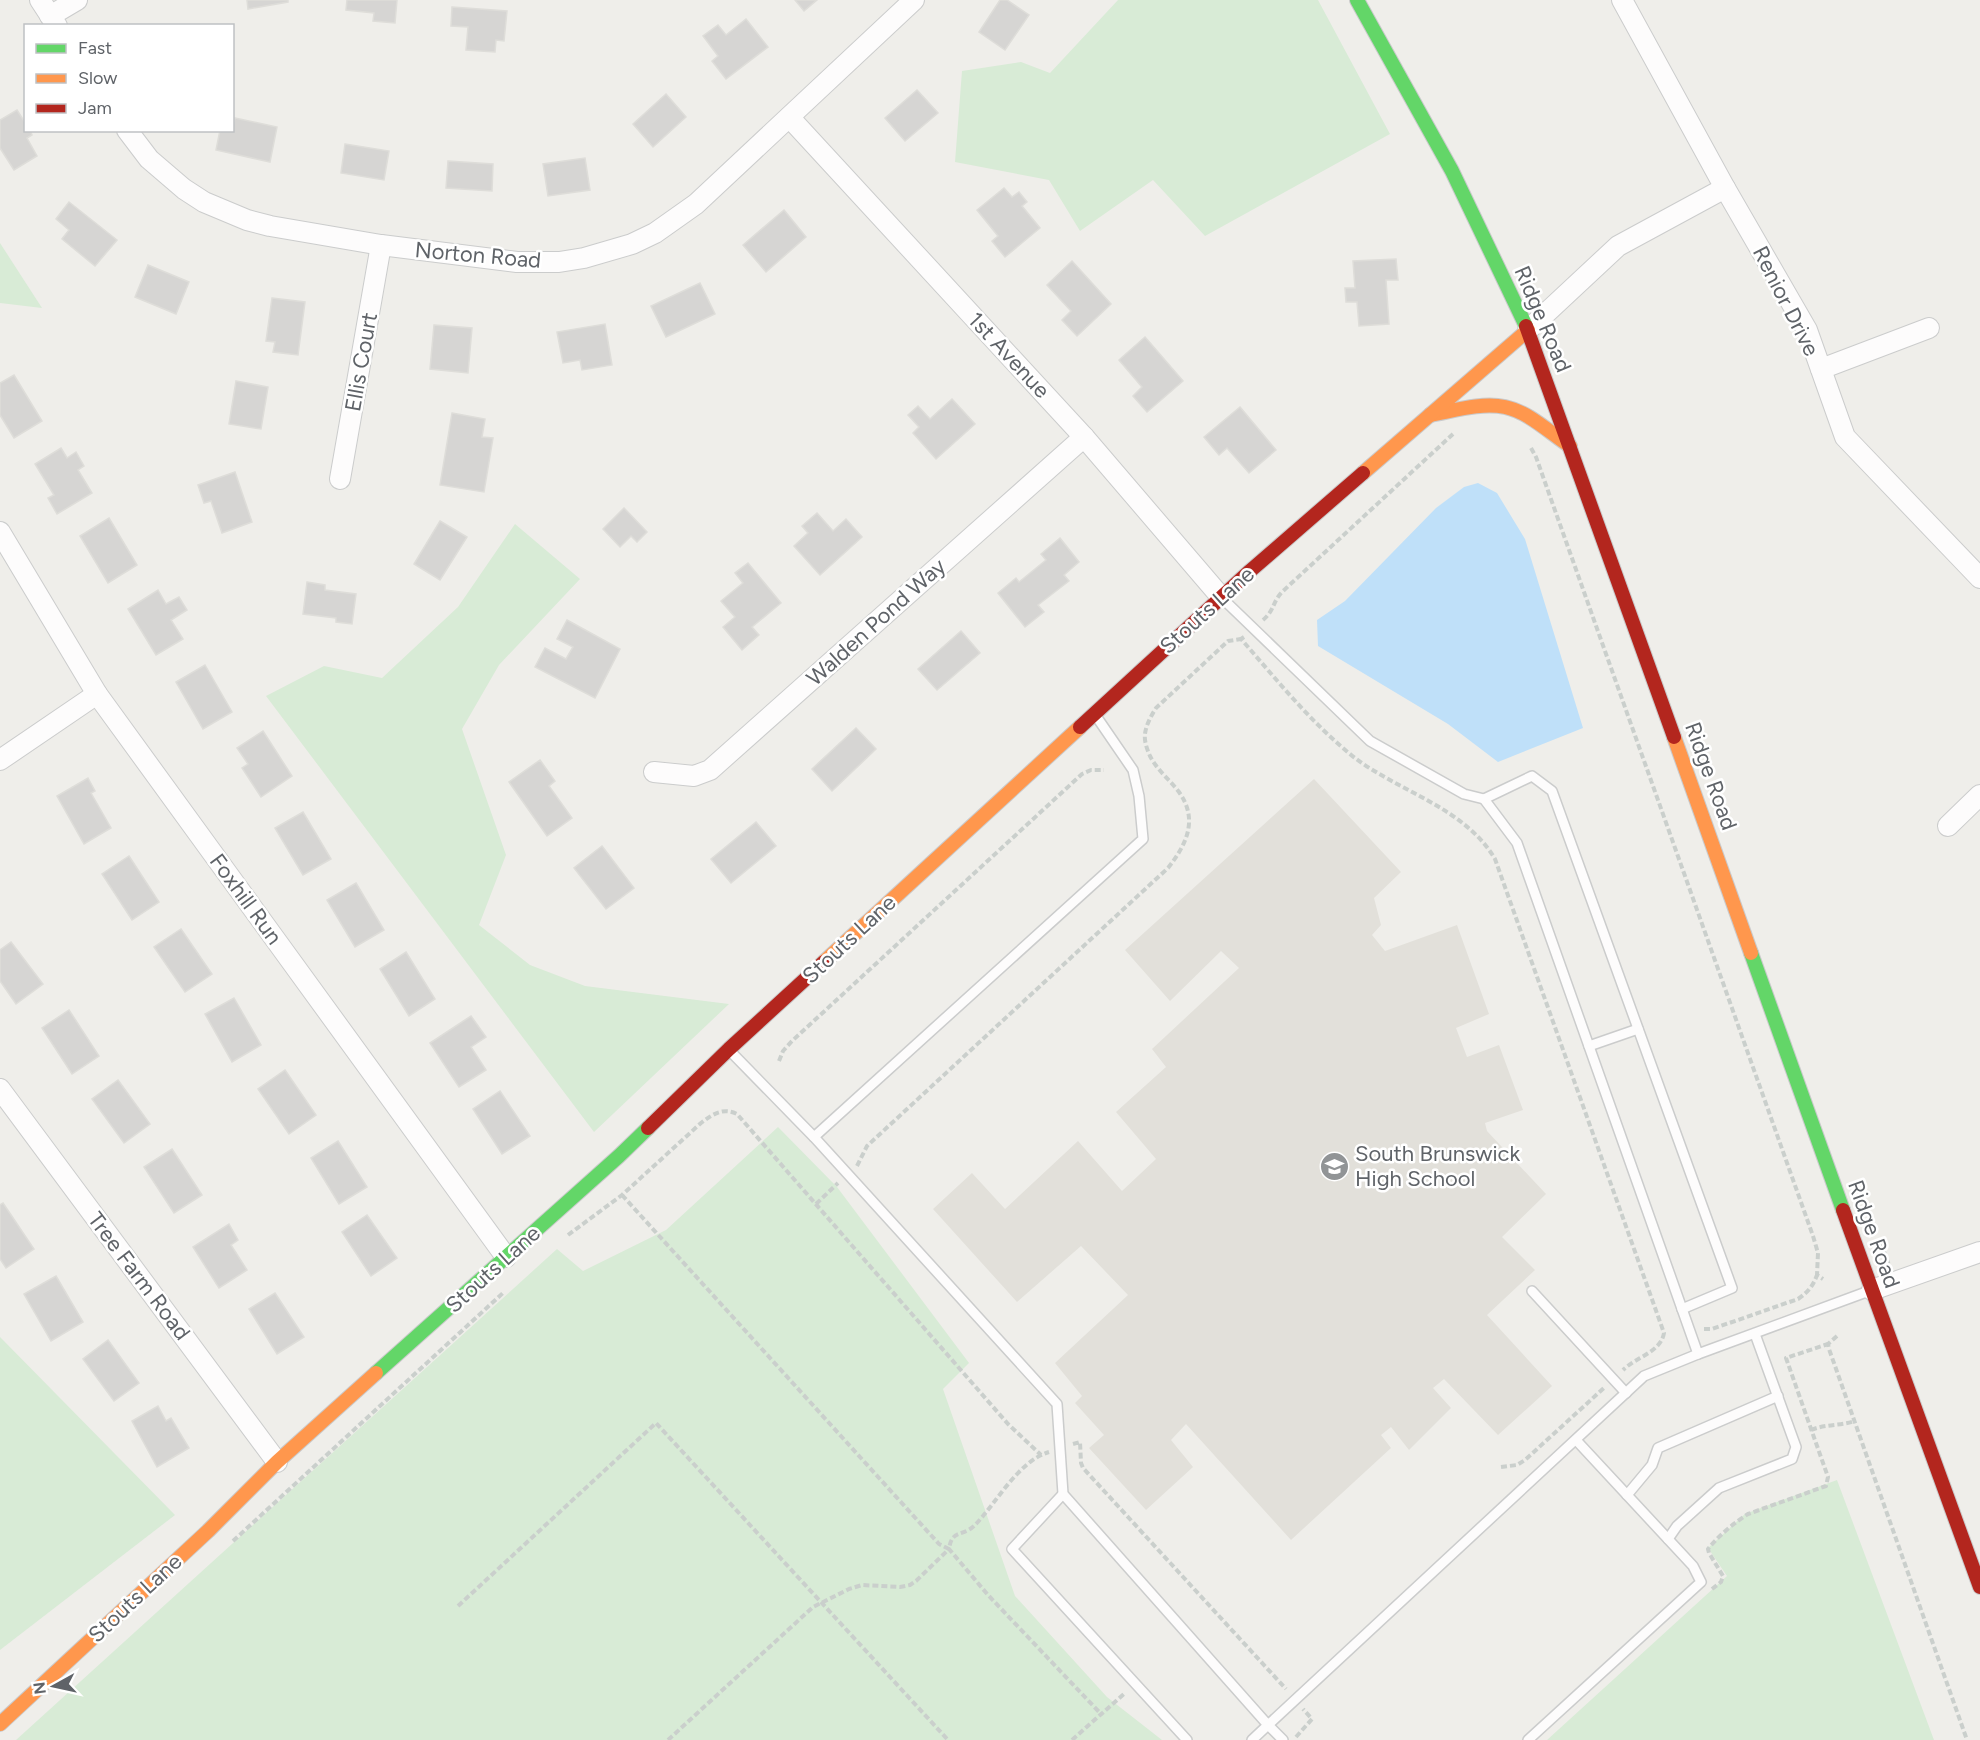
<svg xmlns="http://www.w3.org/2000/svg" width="1980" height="1740" viewBox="0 0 1980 1740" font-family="Figtree,sans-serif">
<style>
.education{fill:#e2e0da}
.green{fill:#d8ebd6}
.water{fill:#bfe0f9}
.building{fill:#d6d5d3;stroke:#deddd9;stroke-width:1.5}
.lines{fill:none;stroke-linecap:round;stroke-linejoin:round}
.lane-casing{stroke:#cbcccc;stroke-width:12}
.street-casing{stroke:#cbcccc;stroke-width:22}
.fast-casing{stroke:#cacacb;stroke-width:16}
.slow-casing{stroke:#cacacb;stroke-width:16}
.jam-casing{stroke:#cacacb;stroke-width:16}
.path{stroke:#cacfcc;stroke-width:4;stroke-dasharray:6 3;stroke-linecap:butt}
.lane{stroke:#fdfcfc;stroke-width:9}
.street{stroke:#fdfcfc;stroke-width:20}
.fast{stroke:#63d668;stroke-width:14}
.slow{stroke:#ff974d;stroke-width:14}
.jam{stroke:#b3261e;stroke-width:14}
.labels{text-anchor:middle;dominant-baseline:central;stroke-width:5;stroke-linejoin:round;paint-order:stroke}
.street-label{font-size:22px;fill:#5f6368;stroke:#fff}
.poi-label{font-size:22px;fill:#5f6368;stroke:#fff;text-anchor:start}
</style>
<rect width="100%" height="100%" fill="#efeeea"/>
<path class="education" d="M 1314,779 L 1401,872 L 1374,898 L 1381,925 L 1372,935 L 1385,951 L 1457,925 L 1489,1014 L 1456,1028 L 1467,1057 L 1499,1045 L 1523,1110 L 1485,1123 L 1487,1131 L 1546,1194 L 1502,1237 L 1535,1270 L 1487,1315 L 1552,1386 L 1498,1435 L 1444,1379 L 1433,1388 L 1451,1408 L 1409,1450 L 1391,1427 L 1381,1435 L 1391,1448 L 1291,1540 L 1186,1424 L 1171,1440 L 1193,1467 L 1146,1510 L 1089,1448 L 1104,1435 L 1075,1403 L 1082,1396 L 1055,1363 L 1128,1295 L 1081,1246 L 1017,1302 L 933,1209 L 972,1173 L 1005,1209 L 1078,1141 L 1122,1191 L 1156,1159 L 1116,1112 L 1166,1067 L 1152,1049 L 1239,968 L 1221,951 L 1170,1001 L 1125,950 Z"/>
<g class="green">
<path d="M 1118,0 L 1318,0 L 1390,134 L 1205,236 L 1153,180 L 1080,231 L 1049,180 L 955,162 L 962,71 L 1021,62 L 1050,73 Z"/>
<path d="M 0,243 L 42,308 L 0,303 Z"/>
<path d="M 515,524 L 580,579 L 499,665 L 462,729 L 506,855 L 479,925 L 530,965 L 585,986 L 729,1004 L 594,1132 L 266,696 L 324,666 L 382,678 L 458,607 Z"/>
<path d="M 778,1127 L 837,1187 L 969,1363 L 943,1389 L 1015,1596 L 1107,1697 L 1162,1740 L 16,1740 L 557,1249 L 583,1271 L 666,1230 Z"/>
<path d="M 0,1337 L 175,1515 L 0,1650 Z"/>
<path d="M 1837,1480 L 1934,1740 L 1547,1740 L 1727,1576 L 1708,1548 L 1745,1514 Z"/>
</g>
<path class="water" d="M 1478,483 L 1497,493 L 1525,539 L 1583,728 L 1498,762 L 1448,724 L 1318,646 L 1317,620 L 1345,601 L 1436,508 L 1464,487 Z"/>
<g class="building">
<path d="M 247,0 L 288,0 L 288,2 L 248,9 Z"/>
<path d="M 347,0 L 397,0 L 395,23 L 373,21 L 374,13 L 346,10 Z"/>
<path d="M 795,0 L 817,0 L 804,11 Z"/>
<path d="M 1000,0 L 1007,0 L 1029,15 L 1005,50 L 979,32 Z"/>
<path d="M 452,7 L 507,11 L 504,41 L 496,40 L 495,52 L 466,50 L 468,27 L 451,26 Z"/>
<path d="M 746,19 L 768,47 L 726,79 L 712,61 L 718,56 L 703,36 L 718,25 L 726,35 Z"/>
<path d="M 917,90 L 938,113 L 905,141 L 885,118 Z"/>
<path d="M 666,94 L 686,117 L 653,147 L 633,124 Z"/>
<path d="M 17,110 L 26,124 L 26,130 L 30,130 L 32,135 L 27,138 L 37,156 L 14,170 L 0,148 L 0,120 Z"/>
<path d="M 235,118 L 277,127 L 270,162 L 216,150 L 220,130 L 232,130 Z"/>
<path d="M 345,144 L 389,151 L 384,180 L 341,173 Z"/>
<path d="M 585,158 L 590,190 L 548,196 L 543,164 Z"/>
<path d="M 448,161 L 493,164 L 492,191 L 446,188 Z"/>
<path d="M 1004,188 L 1012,197 L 1019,192 L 1027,202 L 1022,206 L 1040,228 L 1005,257 L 992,241 L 998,236 L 977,210 Z"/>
<path d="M 69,202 L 117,240 L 95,266 L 62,239 L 69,230 L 56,219 Z"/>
<path d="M 784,210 L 806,237 L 766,272 L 743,245 Z"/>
<path d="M 1396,259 L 1398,280 L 1386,280 L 1389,324 L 1359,326 L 1357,302 L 1346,302 L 1345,288 L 1355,288 L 1353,261 Z"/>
<path d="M 1072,261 L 1111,304 L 1077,336 L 1062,320 L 1071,311 L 1047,285 Z"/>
<path d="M 148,265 L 189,282 L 176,314 L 135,297 Z"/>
<path d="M 700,283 L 715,314 L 666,337 L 651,306 Z"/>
<path d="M 272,298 L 305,302 L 298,355 L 273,352 L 275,342 L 266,341 Z"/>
<path d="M 605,324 L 612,365 L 582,370 L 580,360 L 563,363 L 557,332 Z"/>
<path d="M 434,325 L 472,328 L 468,373 L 430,369 Z"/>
<path d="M 1145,337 L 1183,381 L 1147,412 L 1133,396 L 1142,387 L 1119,360 Z"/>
<path d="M 14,375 L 42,421 L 14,438 L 0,415 L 0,383 Z"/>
<path d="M 236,381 L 268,387 L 261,429 L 229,424 Z"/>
<path d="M 952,399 L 975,424 L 936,459 L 913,433 L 919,427 L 908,415 L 918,406 L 930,419 Z"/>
<path d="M 1240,407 L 1276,450 L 1249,473 L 1227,448 L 1219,455 L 1204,437 Z"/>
<path d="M 452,413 L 485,419 L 482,437 L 493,438 L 484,492 L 440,485 Z"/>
<path d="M 61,448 L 67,458 L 76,452 L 84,466 L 78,470 L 92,493 L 57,514 L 48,498 L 54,495 L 35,464 Z"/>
<path d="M 235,472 L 252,522 L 222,533 L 211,501 L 204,503 L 198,485 Z"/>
<path d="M 624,508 L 647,532 L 637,542 L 631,536 L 620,547 L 603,529 Z"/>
<path d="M 817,513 L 833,531 L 846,519 L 862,537 L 820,575 L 794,546 L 808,533 L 802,526 Z"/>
<path d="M 109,518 L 137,565 L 108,583 L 80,536 Z"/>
<path d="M 440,521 L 467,537 L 440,580 L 414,564 Z"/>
<path d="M 1060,538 L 1079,562 L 1064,575 L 1069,581 L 1038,605 L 1044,612 L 1025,627 L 998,593 L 1016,578 L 1019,582 L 1046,560 L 1041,554 Z"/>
<path d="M 748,563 L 781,603 L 752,627 L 759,635 L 742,650 L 723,627 L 735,617 L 721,601 L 743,583 L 735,573 Z"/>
<path d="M 307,582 L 325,585 L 325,590 L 356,594 L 352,624 L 336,622 L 336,618 L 303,614 Z"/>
<path d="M 158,590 L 166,604 L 179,597 L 187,610 L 171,620 L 183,639 L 156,655 L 128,609 Z"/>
<path d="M 567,620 L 620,649 L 595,698 L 535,667 L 545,648 L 566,659 L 573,647 L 557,639 Z"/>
<path d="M 961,631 L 980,653 L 937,690 L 918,669 Z"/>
<path d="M 205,665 L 232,712 L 203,729 L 176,682 Z"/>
<path d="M 856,728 L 876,749 L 832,791 L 812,769 Z"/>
<path d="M 263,731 L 292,776 L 261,797 L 242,768 L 248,764 L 237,748 Z"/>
<path d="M 540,760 L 555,781 L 549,786 L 572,818 L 547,836 L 509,782 Z"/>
<path d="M 88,778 L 95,791 L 91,793 L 111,828 L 84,844 L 57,796 Z"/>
<path d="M 303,812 L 331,859 L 303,875 L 275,828 Z"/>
<path d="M 756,822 L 776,846 L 731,883 L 711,859 Z"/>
<path d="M 602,846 L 634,888 L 606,909 L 574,868 Z"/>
<path d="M 129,856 L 159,902 L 132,920 L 102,874 Z"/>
<path d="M 356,883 L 384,930 L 355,947 L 327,900 Z"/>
<path d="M 181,929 L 212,974 L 185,992 L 154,947 Z"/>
<path d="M 11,942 L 43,984 L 16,1004 L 0,981 L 0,950 Z"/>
<path d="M 406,952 L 435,999 L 409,1016 L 380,969 Z"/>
<path d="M 234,998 L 261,1045 L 232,1062 L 205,1014 Z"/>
<path d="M 69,1010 L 99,1056 L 72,1074 L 42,1028 Z"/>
<path d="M 471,1016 L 486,1037 L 471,1047 L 486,1070 L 459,1087 L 430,1043 Z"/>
<path d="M 285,1070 L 316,1115 L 289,1134 L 258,1089 Z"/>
<path d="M 118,1080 L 150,1124 L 124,1143 L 92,1099 Z"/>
<path d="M 500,1091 L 530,1136 L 502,1154 L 473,1109 Z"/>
<path d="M 338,1141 L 367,1187 L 339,1204 L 311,1158 Z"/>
<path d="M 172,1149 L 202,1195 L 174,1213 L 144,1167 Z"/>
<path d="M 3,1203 L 34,1249 L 6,1268 L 0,1259 L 0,1205 Z"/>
<path d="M 367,1215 L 397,1258 L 371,1276 L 342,1232 Z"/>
<path d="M 229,1224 L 238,1240 L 231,1245 L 247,1270 L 219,1288 L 193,1247 Z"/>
<path d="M 56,1276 L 83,1322 L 51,1341 L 24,1294 Z"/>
<path d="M 275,1293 L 304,1337 L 277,1354 L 249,1309 Z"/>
<path d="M 108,1340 L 139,1383 L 114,1401 L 83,1359 Z"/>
<path d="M 158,1406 L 166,1421 L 171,1418 L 189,1448 L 157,1467 L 132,1421 Z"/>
</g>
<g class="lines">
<defs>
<g id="lane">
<path d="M 1223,599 L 1370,741 L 1464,794 L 1484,799 L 1532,776 L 1552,791 L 1732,1288 L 1682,1309"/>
<path d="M 1484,799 L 1517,843 L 1698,1354 L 1869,1291"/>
<path d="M 1589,1046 L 1638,1029"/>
<path d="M 731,1052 L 814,1137 L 1057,1404 L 1063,1494 L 1268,1725 L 1644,1376 L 1698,1354"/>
<path d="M 814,1137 L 1143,839 L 1139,796 L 1133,770 L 1096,716"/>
<path d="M 1532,1291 L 1626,1393"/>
<path d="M 1063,1494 L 1012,1549 L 1187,1740"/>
<path d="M 1627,1495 L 1652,1465 L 1658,1448 L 1778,1396"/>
<path d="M 1668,1539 L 1677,1526 L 1719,1488 L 1792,1459 L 1796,1447 L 1755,1334"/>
<path d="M 1252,1740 L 1268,1725 L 1283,1740"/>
<path d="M 1528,1740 L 1701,1582 L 1693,1566 L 1576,1440"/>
</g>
<g id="street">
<path d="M 40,0 L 57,26"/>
<path d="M 1622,0 L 1725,188 L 1807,330 L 1845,437 L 1980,578"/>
<path d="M 50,16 L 77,0"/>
<path d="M 790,118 L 1084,437 L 1221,597"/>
<path d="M 127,130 L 149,159 L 184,189 L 204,202 L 247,220 L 270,226 L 381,245 L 517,262 L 559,262 L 584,258 L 632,244 L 655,233 L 696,204 L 914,0"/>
<path d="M 1528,330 L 1618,246 L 1725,188"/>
<path d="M 1821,369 L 1929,328"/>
<path d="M 340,479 L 381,245"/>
<path d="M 0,532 L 97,694 L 506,1257"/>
<path d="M 0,760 L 97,694"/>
<path d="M 654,772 L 694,776 L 710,770 L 1084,437"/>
<path d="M 1948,826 L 1980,795"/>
<path d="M 0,1089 L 277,1462"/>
<path d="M 1872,1290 L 1980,1252"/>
</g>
<g id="fast">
<path d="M 1357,0 L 1452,171 L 1526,326"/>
<path d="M 1751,953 L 1843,1210"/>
<path d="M 376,1373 L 619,1156 L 648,1128"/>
</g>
<g id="slow">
<path d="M 1430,415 C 1453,411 1481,402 1505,407 C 1529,412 1550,433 1570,446"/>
<path d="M 1363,473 L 1528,330"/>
<path d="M 1674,737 L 1751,953"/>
<path d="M 824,962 L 1080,727"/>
<path d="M 0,1724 L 208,1531 L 277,1462 L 376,1373"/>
</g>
<g id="jam">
<path d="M 1526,326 L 1674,737"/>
<path d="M 1080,727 L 1250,571 L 1363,473"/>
<path d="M 648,1128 L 729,1049 L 824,962"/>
<path d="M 1843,1210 L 1980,1587"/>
</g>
</defs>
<use href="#lane" class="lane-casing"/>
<use href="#street" class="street-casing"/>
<use href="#fast" class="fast-casing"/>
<use href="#slow" class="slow-casing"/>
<use href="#jam" class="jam-casing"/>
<g class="path">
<path d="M 1531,448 L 1536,457 L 1813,1236 L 1818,1253 L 1817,1275 L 1823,1279"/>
<path d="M 1263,620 C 1275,610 1272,602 1283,591 L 1453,434"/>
<path d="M 1244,637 L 1241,639 C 1277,680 1312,724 1355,758 C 1400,792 1465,808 1495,859 L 1664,1333 C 1661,1352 1636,1357 1623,1370"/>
<path d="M 779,1061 L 783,1051 L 792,1041 L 1082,774 L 1091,770 L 1104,770"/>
<path d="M 857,1166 L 867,1146 L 1168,868 C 1186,845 1199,820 1179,792 C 1170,780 1157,770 1150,756 C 1147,749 1144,741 1145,734 C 1146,725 1151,716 1156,708 L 1228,641 L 1241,639"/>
<path d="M 622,1195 L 939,1544 L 949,1549 C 952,1529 962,1537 974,1526 C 996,1504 1018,1461 1049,1452"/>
<path d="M 816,1204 L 838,1183"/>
<path d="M 568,1235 L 622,1195 L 701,1123 C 713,1114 723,1107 737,1114 L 1008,1424 L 1041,1455"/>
<path d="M 1880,1241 L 1889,1265"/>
<path d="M 1704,1329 L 1712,1329 L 1798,1299 C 1808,1292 1813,1286 1817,1275"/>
<path d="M 1837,1336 L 1828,1344 L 1829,1349 L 1967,1740"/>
<path d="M 1811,1430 C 1825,1424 1840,1426 1855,1421"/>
<path d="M 1073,1444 L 1080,1442 L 1081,1463 L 1083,1468 L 1286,1689"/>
<path d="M 1501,1467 L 1517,1465 L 1525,1460 L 1605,1387"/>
<path d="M 233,1541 L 504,1292"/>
<path d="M 1712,1589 L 1721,1582 L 1723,1576 L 1709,1553 L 1708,1549 C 1719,1535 1734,1523 1748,1514 L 1826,1486 L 1828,1477 L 1786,1358 L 1828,1344"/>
<path d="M 458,1606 L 656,1423 L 948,1740"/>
<path d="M 1296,1737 L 1312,1719 L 1303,1709"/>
<path d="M 668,1740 L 813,1607 L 849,1589 L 862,1585 L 900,1587 L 910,1585 L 916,1581 L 949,1549 L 988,1595 L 1101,1714"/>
<path d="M 1072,1740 L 1125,1693"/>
</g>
<use href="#lane" class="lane"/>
<use href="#street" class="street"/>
<use href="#fast" class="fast"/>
<use href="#slow" class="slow"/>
<use href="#jam" class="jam"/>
</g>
<defs>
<symbol id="school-disc" viewBox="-11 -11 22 22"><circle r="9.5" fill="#919496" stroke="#fff"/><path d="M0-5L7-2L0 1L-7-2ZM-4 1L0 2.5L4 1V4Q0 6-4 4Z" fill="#fff"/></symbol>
</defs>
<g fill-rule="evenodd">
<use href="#school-disc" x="1318" y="1150" width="33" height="33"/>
</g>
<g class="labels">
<g class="street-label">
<text transform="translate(478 255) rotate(5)">Norton Road</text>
<text transform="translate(1786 301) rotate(63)">Renior Drive</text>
<text transform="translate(1543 319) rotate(67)">Ridge Road</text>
<text transform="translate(1009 355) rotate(47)">1st Avenue</text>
<text transform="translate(361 362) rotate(-80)">Ellis Court</text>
<text transform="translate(1207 610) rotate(-42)">Stouts Lane</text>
<text transform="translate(876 622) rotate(-42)">Walden Pond Way</text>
<text transform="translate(1711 776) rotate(70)">Ridge Road</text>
<text transform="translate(246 899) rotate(54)">Foxhill Run</text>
<text transform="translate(849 939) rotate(-43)">Stouts Lane</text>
<text transform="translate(1874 1234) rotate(70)">Ridge Road</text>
<text transform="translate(493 1269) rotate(-42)">Stouts Lane</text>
<text transform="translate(139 1276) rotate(53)">Tree Farm Road</text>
<text transform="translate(135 1598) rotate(-43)">Stouts Lane</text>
</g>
<g class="poi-label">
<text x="1355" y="1153">South Brunswick<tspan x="1355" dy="25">High School</tspan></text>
</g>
</g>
<rect x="24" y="24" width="210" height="108" fill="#ffffff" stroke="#bfc1c3" stroke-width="1.5"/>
<rect x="36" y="44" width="30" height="9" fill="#63d668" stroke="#bfc1c3" stroke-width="1.5"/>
<text x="78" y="54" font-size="18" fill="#5f6368">Fast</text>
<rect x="36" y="74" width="30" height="9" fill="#ff974d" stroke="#bfc1c3" stroke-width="1.5"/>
<text x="78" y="84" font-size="18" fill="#5f6368">Slow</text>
<rect x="36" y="104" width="30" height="9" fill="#b3261e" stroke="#bfc1c3" stroke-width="1.5"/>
<text x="78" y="114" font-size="18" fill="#5f6368">Jam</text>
<g transform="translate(54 1686) rotate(262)" stroke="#ffffff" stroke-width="4.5" paint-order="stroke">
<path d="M0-4.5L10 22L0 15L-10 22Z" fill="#5f6368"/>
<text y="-9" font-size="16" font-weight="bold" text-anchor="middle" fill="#5f6368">N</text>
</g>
</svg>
